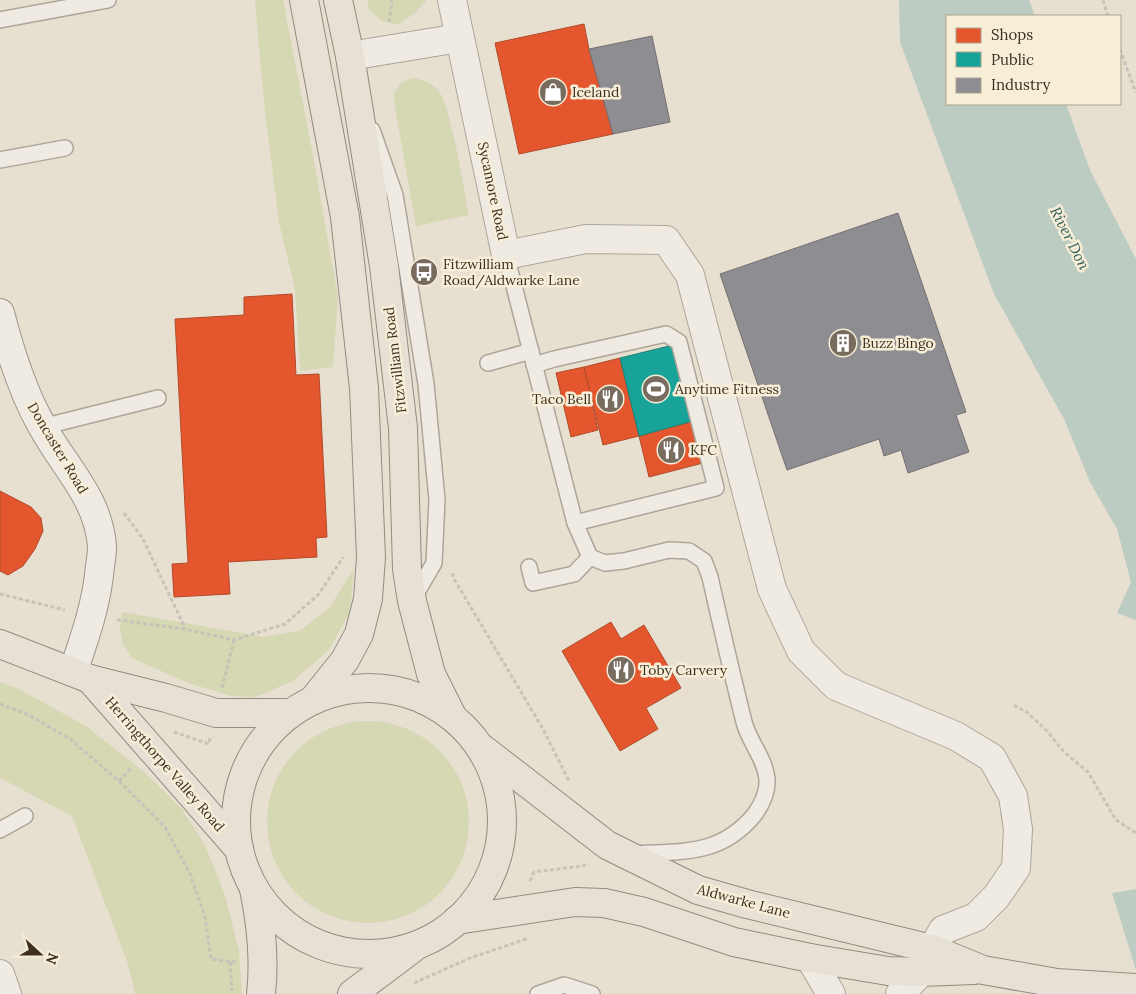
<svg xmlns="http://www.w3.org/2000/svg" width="1136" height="994" viewBox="0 0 1136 994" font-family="Lora,serif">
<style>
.green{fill:#d6d7b3}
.water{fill:#bcccc2}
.shops{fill:#e4572e;stroke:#b24b2a}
.public{fill:#17a398;stroke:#228074}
.industry{fill:#8d8d92;stroke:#757070}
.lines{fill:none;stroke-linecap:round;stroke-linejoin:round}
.lane-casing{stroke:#ada599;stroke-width:18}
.street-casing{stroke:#ada599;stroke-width:30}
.secondary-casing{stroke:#9c958a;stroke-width:30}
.primary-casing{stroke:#928b80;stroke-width:30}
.path{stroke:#c8c2b9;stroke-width:3;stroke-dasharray:4 2.5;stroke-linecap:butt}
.lane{stroke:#efebe3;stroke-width:15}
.street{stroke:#efebe3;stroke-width:28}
.secondary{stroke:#efebe3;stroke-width:28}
.primary{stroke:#e6e1d4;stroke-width:28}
.labels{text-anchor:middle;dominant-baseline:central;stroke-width:5;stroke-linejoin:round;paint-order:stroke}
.poi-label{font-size:14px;fill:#3d2e20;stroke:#f7eed8;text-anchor:start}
.street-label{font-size:14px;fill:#3d2e20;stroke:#f7eed8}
.water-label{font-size:15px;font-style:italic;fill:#2f5d5a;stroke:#f7eed8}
</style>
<rect width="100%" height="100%" fill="#e7e0d1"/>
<g class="green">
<path d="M 255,0 L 283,0 L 311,145 L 338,297 L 333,367 L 300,371 L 295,289 L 279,222 L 264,103 Z"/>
<path d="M 367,0 L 427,0 L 415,13 L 398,25 L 382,21 L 369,10 Z"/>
<path d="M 413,78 C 423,80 430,82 437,89 C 451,102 464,191 469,215 L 416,226 L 395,108 L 394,93 L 402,82 Z"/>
<path d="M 354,568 L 350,612 L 329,650 L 293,681 L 255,697 L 231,696 L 188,683 L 132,658 L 123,645 L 120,630 L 122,612 L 265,637 L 301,630 L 330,607 Z"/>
<path d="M 0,682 L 19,689 L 86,726 L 144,772 L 181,808 L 205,845 L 225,895 L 239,951 L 242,994 L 135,994 L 128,964 L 72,816 L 0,778 Z"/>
<circle cx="368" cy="822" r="101"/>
</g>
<g class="water">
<path d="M 899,0 L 1029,0 L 1035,16 L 947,16 L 947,104 L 1066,104 L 1090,170 L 1136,259 L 1136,620 L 1117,613 L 1131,582 L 1117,529 L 1090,482 L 1064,419 L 994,294 L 900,42 Z"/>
<path d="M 1136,889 L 1136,970 L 1112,893 Z"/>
</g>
<g class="shops">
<path d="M 584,24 L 589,49 L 613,134 L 519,154 L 495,43 Z"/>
<path d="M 292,294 L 296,375 L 319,374 L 327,537 L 316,538 L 317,557 L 228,562 L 230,594 L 174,597 L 172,564 L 188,563 L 175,319 L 244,315 L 244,297 Z"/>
<path d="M 620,358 L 639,436 L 603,445 L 584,367 Z"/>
<path d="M 584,367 L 598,430 L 571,437 L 556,373 Z"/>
<path d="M 693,421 L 703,463 L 649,477 L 639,436 Z"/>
<path d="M 0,491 L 31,507 L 41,518 L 43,531 L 35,549 L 23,566 L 8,575 L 0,571 Z"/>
<path d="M 611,622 L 621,639 L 644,625 L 681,688 L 646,708 L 658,729 L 620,751 L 562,651 Z"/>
</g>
<path class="public" d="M 673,345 L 693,421 L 639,436 L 620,358 Z"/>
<g class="industry">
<path d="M 652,36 L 670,122 L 613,134 L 589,49 Z"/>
<path d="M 898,213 L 966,412 L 956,415 L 969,452 L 908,473 L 901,450 L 884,456 L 879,439 L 787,470 L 720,274 Z"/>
</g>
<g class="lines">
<defs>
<g id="lane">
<path d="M 0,20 L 108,0"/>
<path d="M 372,130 L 395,195 L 426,384 L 437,500 L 434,563 L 413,599"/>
<path d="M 0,160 L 65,148"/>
<path d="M 506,255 L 575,523 L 590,557 L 605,563 L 624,561 L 669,550 L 689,551 L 704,561 L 710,577 C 721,626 732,674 744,722 C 749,742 765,758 767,779 C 768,792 762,804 755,814 C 721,856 682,851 634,854"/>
<path d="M 488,363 L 531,351"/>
<path d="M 534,365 L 554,359 L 666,334 L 679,342 L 716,488 L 575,523"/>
<path d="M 42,427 L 158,398"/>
<path d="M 529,567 L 533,583 L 574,574 L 590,557"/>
<path d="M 0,830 L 25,816"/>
<path d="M 538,994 L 564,985 L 592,994"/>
</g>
<g id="street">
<path d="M 452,0 L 506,255 L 586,239 L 666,240 L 690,275 L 772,589 L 801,651 L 836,686 L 956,736 L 992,758 L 1013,796 L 1018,829 L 1016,868 L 996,897 L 976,917 L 943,930 L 932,949"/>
<path d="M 350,56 L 459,38"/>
<path d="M 810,958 L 831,994"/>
<path d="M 0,974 L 7,994"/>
<path d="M 900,994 L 921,972"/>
</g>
<path id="secondary" d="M 0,313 C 10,352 22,391 42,426 C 64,467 99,498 102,547 C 102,553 101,560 100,566 C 97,603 85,637 73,672"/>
<g id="primary">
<path d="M 304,0 L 345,217 L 364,388 L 371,557 L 368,599 L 359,634 L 345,660 L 313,700"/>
<path d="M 338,0 L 350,56 L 384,266 L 403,428 L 407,569 L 412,601 L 431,674 L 452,716"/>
<path d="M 0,644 L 90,679 L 166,698 L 216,713 L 290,713"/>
<path d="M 90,679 L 239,849"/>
<circle cx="369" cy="821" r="133"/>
<path d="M 483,749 L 607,845 L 698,890 L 747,904 L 932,949 L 983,970 L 1057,983 L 1136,988"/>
<path d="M 254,889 C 261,923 265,959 261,994"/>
<path d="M 457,920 L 575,902 L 604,903 L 644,912 L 734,942 L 810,958 L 888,971 L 921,972 L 974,970"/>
<path d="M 352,994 L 412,949"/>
</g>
</defs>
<use href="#lane" class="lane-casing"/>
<use href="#street" class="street-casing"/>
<use href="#secondary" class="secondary-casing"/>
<use href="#primary" class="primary-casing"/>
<g class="path">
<path d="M 1103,0 L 1108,16"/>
<path d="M 389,22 L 392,0"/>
<path d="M 1120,49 L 1136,93"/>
<path d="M 124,513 L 143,539 L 185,628"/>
<path d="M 453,573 L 453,577 L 543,729 L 569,781"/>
<path d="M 0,594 L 65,610"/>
<path d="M 117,620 L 185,629 L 234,640 L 285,624 L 319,594 L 343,557"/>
<path d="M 222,688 L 234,640"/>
<path d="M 0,704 L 27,714 L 70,739 L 119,781 L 165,827 L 190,874 L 205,917 L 211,959 L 236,962"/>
<path d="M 1014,705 L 1028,713 L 1047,731 L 1064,752 L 1088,772 L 1116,820 L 1136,833"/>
<path d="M 174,732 L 209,744 L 210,738"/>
<path d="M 119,781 L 132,767"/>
<path d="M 530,881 L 534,872 L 589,865"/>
<path d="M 230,962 L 232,991"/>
<path d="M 414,983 L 470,958 L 529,938"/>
</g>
<use href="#lane" class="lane"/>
<use href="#street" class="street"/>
<use href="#secondary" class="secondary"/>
<use href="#primary" class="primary"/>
</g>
<defs>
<symbol id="shop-disc" viewBox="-11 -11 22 22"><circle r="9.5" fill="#786c5e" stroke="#f7eed8"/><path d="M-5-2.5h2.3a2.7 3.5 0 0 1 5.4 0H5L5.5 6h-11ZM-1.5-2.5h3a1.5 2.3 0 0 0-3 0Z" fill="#fff"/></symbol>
<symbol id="bus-disc" viewBox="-11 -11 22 22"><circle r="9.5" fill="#786c5e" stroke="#f7eed8"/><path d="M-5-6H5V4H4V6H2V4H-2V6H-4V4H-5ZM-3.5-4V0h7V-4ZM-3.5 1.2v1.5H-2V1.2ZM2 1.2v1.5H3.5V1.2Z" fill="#fff"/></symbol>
<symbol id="building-disc" viewBox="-11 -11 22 22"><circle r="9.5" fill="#786c5e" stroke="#f7eed8"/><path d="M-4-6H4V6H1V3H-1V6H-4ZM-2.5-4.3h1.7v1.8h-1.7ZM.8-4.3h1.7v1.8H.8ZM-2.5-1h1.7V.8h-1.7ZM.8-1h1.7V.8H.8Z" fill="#fff"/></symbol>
<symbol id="stadium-disc" viewBox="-11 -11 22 22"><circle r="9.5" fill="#786c5e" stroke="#f7eed8"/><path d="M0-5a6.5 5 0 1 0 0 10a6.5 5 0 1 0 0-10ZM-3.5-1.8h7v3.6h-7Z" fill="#fff"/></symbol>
<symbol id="restaurant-disc" viewBox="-11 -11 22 22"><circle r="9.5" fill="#786c5e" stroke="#f7eed8"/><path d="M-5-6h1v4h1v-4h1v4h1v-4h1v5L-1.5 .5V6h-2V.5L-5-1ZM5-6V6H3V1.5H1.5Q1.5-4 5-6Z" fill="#fff"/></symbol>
</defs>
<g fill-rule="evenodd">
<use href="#shop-disc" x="537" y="76" width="32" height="32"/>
<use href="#bus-disc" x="408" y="256" width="32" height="32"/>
<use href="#building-disc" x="827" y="327" width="32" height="32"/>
<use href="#stadium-disc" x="640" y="373" width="32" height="32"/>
<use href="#restaurant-disc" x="594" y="383" width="32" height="32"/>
<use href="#restaurant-disc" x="655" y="434" width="32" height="32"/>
<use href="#restaurant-disc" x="605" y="654" width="32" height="32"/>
</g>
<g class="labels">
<g class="poi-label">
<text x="572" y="92">Iceland</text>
<text x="443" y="264">Fitzwilliam<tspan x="443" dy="16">Road/Aldwarke Lane</tspan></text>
<text x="862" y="343">Buzz Bingo</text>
<text x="675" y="389">Anytime Fitness</text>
<text x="591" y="399" text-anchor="end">Taco Bell</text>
<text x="690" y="450">KFC</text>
<text x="640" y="670">Toby Carvery</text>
</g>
<g class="street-label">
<text transform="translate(493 191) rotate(78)">Sycamore Road</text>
<text transform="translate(395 360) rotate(-97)">Fitzwilliam Road</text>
<text transform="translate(58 448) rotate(59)">Doncaster Road</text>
<text transform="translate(165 764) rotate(49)">Herringthorpe Valley Road</text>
<text transform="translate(744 901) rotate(15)">Aldwarke Lane</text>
</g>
<g class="water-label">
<text transform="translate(1070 238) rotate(63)">River Don</text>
</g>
</g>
<rect x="946" y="15" width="175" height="90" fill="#f7eed8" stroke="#ada18e"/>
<rect x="956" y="28" width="25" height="15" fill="#e4572e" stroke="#ada18e"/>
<text x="991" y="40" font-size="15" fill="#3d2e20">Shops</text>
<rect x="956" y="52" width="25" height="15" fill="#17a398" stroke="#ada18e"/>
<text x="991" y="65" font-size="15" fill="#3d2e20">Public</text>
<rect x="956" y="78" width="25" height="15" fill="#8d8d92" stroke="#ada18e"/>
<text x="991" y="90" font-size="15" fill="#3d2e20">Industry</text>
<g transform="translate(40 954) rotate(111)" stroke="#f7eed8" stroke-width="4" paint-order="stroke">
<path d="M0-4L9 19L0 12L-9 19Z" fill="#3d2e20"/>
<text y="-8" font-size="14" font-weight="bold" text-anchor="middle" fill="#3d2e20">N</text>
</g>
</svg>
